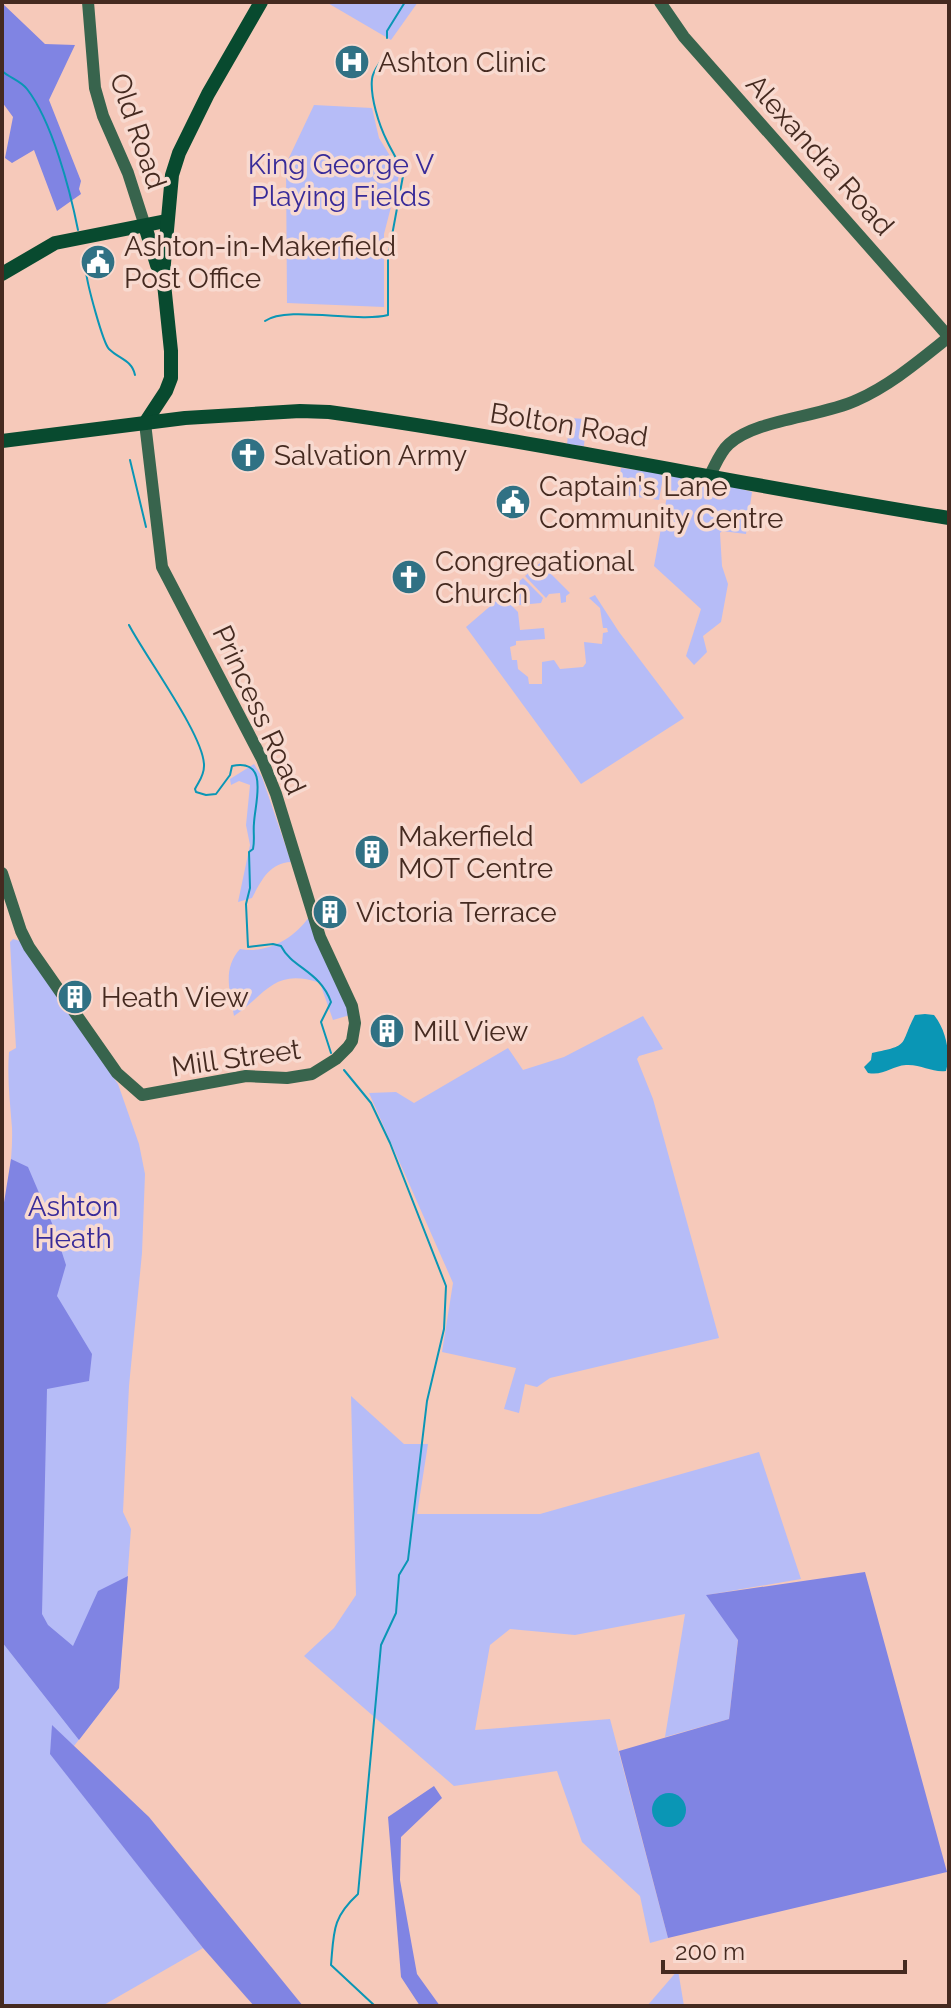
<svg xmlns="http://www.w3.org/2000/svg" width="951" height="2008" viewBox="0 0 951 2008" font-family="Raleway,sans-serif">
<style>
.green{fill:#b6bcf7}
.forest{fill:#8084e3}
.water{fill:#0a96b5}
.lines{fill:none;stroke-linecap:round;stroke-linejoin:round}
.stream{stroke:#0a96b5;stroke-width:2}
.secondary{stroke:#38644d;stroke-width:12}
.primary{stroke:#084a2f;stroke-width:14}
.labels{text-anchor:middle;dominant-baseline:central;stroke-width:7;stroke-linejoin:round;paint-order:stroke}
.poi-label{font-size:28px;fill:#452a20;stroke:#f8dad0;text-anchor:start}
.street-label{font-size:28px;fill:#452a20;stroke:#f8dad0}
.park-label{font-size:28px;fill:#382b99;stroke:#f8dad0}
</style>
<rect width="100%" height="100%" fill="#f6c9ba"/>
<g class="green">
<path d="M 326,2 L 418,2 L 391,40 Z"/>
<path d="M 314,105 L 372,108 L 379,138 L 400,172 L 384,234 L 384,307 L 287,303 L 286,164 Z"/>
<path d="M 570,418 L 586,419 L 584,446 L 567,444 Z"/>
<path d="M 621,468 L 659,473 L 663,477 L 659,500 L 617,494 Z"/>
<path d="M 672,469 L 752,492 L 746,534 L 722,531 L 720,533 L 722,566 L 728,584 L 721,622 L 703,636 L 707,652 L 694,665 L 686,656 L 701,609 L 654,566 Z"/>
<path d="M 540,563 L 570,593 L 566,596 L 566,602 L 561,603 L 560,593 L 549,594 L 546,598 L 525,576 Z"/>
<path d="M 523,578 L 543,598 L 541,603 L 519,605 L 505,593 Z"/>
<path d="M 595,595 L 619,632 L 684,718 L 581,784 L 466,627 L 502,596 L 518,612 L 520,630 L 544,628 L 545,639 L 516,641 L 516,645 L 510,647 L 512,660 L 517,660 L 518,669 L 528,677 L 529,684 L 542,684 L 542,662 L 554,660 L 560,669 L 583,667 L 586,663 L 584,642 L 602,644 L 603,633 L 608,632 L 607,628 L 603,628 L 600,608 L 589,598 Z"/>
<path d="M 254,764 L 262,777 L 291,862 C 269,863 261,881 252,898 L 238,902 L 250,845 L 246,825 L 250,785 L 239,781 L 231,785 L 230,779 Z"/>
<path d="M 309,917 L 350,1015 L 333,1020 L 320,983 C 275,968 268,992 234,1016 C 230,991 222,969 240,949 C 266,954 294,939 309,917 Z"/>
<path d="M 13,939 L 20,941 L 118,1084 L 139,1144 L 145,1174 L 142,1253 L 129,1386 L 123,1512 L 131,1529 L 119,1688 L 60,1764 L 203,1948 L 102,2006 L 2,2006 L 2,1215 C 8,1186 13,1157 12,1128 C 10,1102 7,1078 9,1052 L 16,1048 L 10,942 Z"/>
<path d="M 643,1016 L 663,1049 L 639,1056 L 637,1059 L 653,1099 L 719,1338 L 550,1378 L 537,1387 L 525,1384 L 519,1413 L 504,1409 L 516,1368 L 442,1352 L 453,1283 L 369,1093 L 396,1092 L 414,1103 L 508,1048 L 523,1070 L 564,1057 Z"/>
<path d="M 351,1396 L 404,1444 L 428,1444 L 417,1514 L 540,1514 L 759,1452 L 801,1579 L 707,1595 L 738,1639 L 729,1719 L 665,1737 L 685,1614 L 575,1635 L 510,1629 L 490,1645 L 475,1730 L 610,1719 L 668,1938 L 650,1943 L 640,1896 L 582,1842 L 557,1771 L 454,1786 L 304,1656 L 334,1628 L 356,1595 Z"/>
<path d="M 678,1970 L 684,2006 L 647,2006 Z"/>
</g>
<g class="forest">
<path d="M 2,3 L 45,44 L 75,45 L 49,100 L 81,181 L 79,189 L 81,194 L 57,211 L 34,150 L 12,163 L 5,158 L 13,117 L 2,102 Z"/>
<path d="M 11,1159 L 28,1167 L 54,1228 L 66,1265 L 57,1296 L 92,1354 L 89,1381 L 47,1389 L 42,1614 L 48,1625 L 73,1646 L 98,1591 L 128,1576 L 119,1688 L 79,1740 L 2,1642 L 2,1215 Z"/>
<path d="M 865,1572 L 947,1872 L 668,1938 L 619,1751 L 729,1719 L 738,1640 L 706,1595 Z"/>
<path d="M 52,1725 L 149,1817 L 303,2006 L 254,2006 L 203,1948 L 50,1754 Z"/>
<path d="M 434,1786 L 442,1798 L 401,1837 L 400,1880 L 417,1974 L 440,2006 L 420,2006 L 401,1977 L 388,1817 Z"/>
</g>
<g class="water">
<path d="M 925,1014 L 934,1015 C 946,1030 951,1053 946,1071 C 933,1073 921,1064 906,1065 C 892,1066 884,1076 868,1073 L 864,1067 L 871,1060 L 872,1053 C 911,1045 899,1046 915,1015 Z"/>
<circle cx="669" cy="1810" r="17"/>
</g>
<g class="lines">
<g class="stream">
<path d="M 387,38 L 387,31 L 405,2"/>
<path d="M 2,71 C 10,78 21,81 27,89 C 52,121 70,190 78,230"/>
<path d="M 86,271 C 87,284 103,343 109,349 C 119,359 132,360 135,375"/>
<path d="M 265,321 C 287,305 357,323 388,315 L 388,257 L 403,176 C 400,162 393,154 387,141 C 379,125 370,97 372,79 C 373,68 383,62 385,51"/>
<path d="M 130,460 L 146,527"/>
<path d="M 129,625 C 145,656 205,737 204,766 C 204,776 199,781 195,789 L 196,792 L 206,795 L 216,794 L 230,775 L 232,766 C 270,758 255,802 254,823 C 253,832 255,840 253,849 L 249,852 L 250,888 L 246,904 L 248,947 L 273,944 L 281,946 C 292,968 320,971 331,1002 L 321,1022 L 331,1053"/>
<path d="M 344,1070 L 371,1103 L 390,1143 L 446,1286 L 444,1329 L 427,1401 L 408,1560 L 399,1575 L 396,1613 L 381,1645 L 358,1894 C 332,1918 334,1931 331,1965 L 375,2006"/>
</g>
<g class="secondary">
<path d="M 88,2 L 95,88 L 103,116 L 128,173 L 145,226"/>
<path d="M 660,2 L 684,37 L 949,337"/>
<path d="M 710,475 C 716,464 720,452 729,444 C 756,419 821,417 857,400 C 891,385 920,360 949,337"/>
<path d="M 2,873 L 21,931 L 29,947 L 117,1073 L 142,1095 L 246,1076 L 287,1078 L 312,1074 L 336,1059 L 348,1047 L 352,1041 L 355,1023 L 352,1006 L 320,937 L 276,794 L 262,759 L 162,567 L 145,423"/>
</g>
<g class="primary">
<path d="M 145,226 L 157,265 L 163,274"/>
<path d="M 2,274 L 55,243 L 166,221"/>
<path d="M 145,423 L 166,391 L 171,378 L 171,351 L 163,274 L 172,175 L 179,153 L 208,94 L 261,2"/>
<path d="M 2,441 L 185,418 L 300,411 L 329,412 C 536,441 742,485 949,518"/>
</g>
</g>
<defs>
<symbol id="hospital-disc" viewBox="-11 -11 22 22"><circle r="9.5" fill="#307184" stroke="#f8dad0"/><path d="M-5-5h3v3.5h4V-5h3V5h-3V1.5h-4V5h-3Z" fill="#fff"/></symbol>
<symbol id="civic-disc" viewBox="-11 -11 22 22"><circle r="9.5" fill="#307184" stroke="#f8dad0"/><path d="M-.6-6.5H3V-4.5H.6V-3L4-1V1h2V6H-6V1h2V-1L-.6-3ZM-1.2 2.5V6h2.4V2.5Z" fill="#fff"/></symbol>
<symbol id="church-disc" viewBox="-11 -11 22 22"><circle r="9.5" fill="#307184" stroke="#f8dad0"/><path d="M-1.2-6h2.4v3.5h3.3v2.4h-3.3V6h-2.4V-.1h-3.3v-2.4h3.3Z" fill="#fff"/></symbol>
<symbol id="building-disc" viewBox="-11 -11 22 22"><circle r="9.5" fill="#307184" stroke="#f8dad0"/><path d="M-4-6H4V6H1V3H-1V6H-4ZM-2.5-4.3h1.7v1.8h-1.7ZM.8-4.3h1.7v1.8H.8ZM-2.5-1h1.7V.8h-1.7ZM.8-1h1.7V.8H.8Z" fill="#fff"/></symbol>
</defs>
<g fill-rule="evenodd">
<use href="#hospital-disc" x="332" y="42" width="40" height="40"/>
<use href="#civic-disc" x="78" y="242" width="40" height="40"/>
<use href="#church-disc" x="228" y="435" width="40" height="40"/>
<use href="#civic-disc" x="493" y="482" width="40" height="40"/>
<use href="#church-disc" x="389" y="557" width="40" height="40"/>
<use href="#building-disc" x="352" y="832" width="40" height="40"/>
<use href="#building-disc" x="310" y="892" width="40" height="40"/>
<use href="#building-disc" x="55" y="977" width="40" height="40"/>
<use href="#building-disc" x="367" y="1011" width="40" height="40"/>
</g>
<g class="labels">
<g class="poi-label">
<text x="378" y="62">Ashton Clinic</text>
<text x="124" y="246">Ashton-in-Makerfield<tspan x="124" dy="32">Post Office</tspan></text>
<text x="274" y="455">Salvation Army</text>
<text x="539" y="486">Captain's Lane<tspan x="539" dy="32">Community Centre</tspan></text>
<text x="435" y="561">Congregational<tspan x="435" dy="32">Church</tspan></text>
<text x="398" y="836">Makerfield<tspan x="398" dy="32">MOT Centre</tspan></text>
<text x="356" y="912">Victoria Terrace</text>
<text x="101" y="997">Heath View</text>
<text x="413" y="1031">Mill View</text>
</g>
<g class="street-label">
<text transform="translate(138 131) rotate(71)">Old Road</text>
<text transform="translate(820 155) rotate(48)">Alexandra Road</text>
<text transform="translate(569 425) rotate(9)">Bolton Road</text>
<text transform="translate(259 710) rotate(65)">Princess Road</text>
<text transform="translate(236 1058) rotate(-8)">Mill Street</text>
</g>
<g class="park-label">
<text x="341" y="164">King George V<tspan x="341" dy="32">Playing Fields</tspan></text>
<text x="73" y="1206">Ashton<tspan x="73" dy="32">Heath</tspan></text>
</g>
</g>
<rect width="951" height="2008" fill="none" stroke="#452a20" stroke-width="8"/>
<path d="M663 1960v12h242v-12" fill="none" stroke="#452a20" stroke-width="4"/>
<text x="675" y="1960" font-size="24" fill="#452a20" stroke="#f8dad0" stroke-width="6" paint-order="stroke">200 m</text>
</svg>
